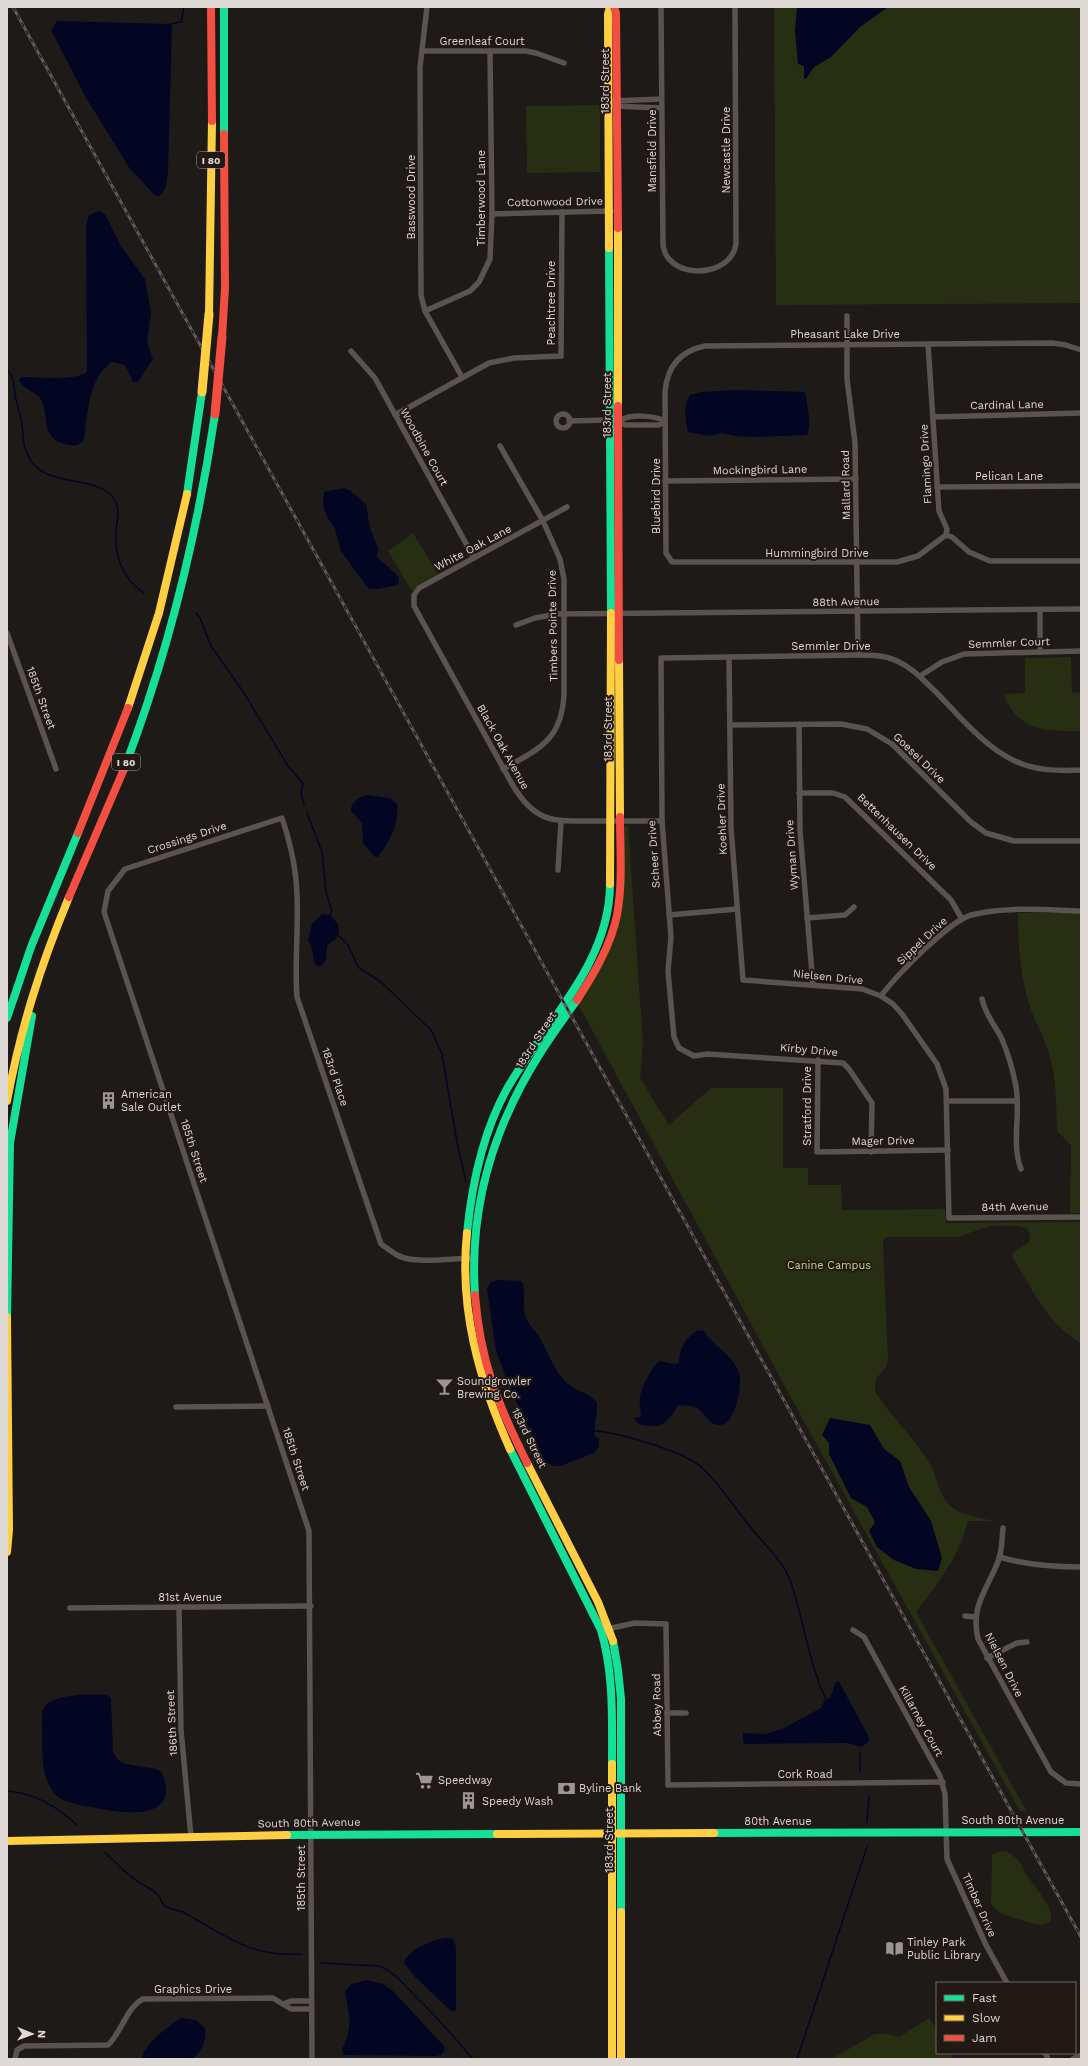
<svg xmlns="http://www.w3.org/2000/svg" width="1088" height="2066" viewBox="0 0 1088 2066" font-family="'Work Sans',sans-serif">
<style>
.green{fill:#282e12;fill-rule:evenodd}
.water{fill:#030623}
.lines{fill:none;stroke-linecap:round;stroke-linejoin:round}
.stream{stroke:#030623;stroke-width:1.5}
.street{stroke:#5a534e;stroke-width:5.5}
.fast{stroke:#16e098;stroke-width:8}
.slow{stroke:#ffcf43;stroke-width:8}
.jam{stroke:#f24e42;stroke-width:8}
.rail-casing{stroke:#5f5a57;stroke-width:3}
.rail{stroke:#221914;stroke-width:1.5;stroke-dasharray:4.5;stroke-linecap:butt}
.slow-bridge{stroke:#ffcf43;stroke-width:9}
.jam-bridge{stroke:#f24e42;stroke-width:9}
.labels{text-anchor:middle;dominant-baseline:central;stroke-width:4;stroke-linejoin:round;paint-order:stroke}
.shield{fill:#221914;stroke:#a69f9b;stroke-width:1}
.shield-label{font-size:10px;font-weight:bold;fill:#dfd9d5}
.street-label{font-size:11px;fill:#dfd9d5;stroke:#221914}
.poi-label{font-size:11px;fill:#dfd9d5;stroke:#221914;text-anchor:start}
.park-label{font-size:11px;fill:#c1d586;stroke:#221914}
</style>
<rect width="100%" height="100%" fill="#1e1a18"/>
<g class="green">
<path d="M 774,7 L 1081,7 L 1081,303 L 776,305 Z"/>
<path d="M 600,105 L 600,172 L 527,173 L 526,106 Z"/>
<path d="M 413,533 L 438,574 L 419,584 L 412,591 L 388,551 Z"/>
<path d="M 1071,657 L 1072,692 L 1081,693 L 1081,731 C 1048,732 1016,731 1004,694 L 1025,693 L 1025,658 Z"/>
<path d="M 628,825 L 643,1043 L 640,1078 L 669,1125 L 711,1088 L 783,1088 L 783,1168 L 808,1168 L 808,1185 L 841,1185 L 842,1210 L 945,1209 L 946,1223 L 1081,1222 L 1081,1343 C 1044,1320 1035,1293 1013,1258 L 1012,1253 L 1029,1242 L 1030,1235 L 1027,1228 L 1017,1226 L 990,1226 L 957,1237 L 886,1237 L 883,1242 L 888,1360 C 886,1374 871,1374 876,1393 C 892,1418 915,1438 930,1464 C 937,1477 938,1493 949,1505 C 961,1516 980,1518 995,1521 L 968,1521 C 958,1559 940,1580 916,1612 L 1027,1812 L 1020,1811 L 801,1416 L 578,1004 L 605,961 L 612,942 L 623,827 ZM 829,1443 L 884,1449 L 900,1461 L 909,1487 L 931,1521 L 894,1560 L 877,1547 L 870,1531 L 875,1522 L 867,1507 L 851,1498 L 829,1454 Z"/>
<path d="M 1018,913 L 1080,913 L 1081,1213 L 1070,1213 L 1071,1145 L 1057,1131 C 1056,1107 1057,1082 1050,1058 C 1046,1039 1035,1023 1029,1004 C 1020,974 1018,944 1018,913 Z"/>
<path d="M 1006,1851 C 1010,1854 1016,1857 1019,1861 C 1022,1865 1024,1872 1028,1877 C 1035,1887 1073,1930 1034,1924 L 999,1913 L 991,1904 L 992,1855 L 997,1852 Z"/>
<path d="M 929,2018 L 937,2031 L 937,2053 L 950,2053 L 953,2059 L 831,2059 L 875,2034 L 887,2034 L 899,2037 Z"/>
</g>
<g class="water">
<path d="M 797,7 L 888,7 L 860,27 L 831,57 L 813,68 L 806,79 L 804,78 L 804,66 L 798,64 L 795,31 Z"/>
<path d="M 57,21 L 170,24 L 172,27 L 168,171 L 166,187 L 160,196 L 156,196 L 130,169 L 85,96 L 51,30 Z"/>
<path d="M 99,211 L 105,214 L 121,246 L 145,279 L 151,313 L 147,343 L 153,359 L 138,382 L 133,382 L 125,365 L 112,362 C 88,377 88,415 84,440 C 79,446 75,446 68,445 C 38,438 51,417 40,398 C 35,391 24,390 19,381 L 20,378 L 22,377 C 38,377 76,381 87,372 L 86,226 L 89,215 Z"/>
<path d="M 737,390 L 805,392 C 807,405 812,423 807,435 L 753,437 L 735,436 L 722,433 L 709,436 L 688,432 C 685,419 683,407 690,395 L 701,392 Z"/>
<path d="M 344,488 L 351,491 L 366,504 L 370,528 L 378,548 L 377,557 L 399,577 L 398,585 L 377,589 L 368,588 L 341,551 L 335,529 L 327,517 L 323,504 L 324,492 Z"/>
<path d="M 366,795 L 390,798 L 397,804 C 400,822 389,843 378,857 L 375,857 L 363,843 L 362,823 L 351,811 C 350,803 359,797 366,795 Z"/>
<path d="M 322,914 L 330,915 L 338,924 L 339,936 L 327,946 L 326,960 L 321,966 L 317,966 C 311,960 315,950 308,940 L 312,924 Z"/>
<path d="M 499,1280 L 522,1281 C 527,1292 521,1305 526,1317 C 528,1324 534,1329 538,1335 C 548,1351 555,1375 571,1386 C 580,1392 589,1394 597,1402 C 598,1414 593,1424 595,1436 L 599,1439 L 599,1446 L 594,1453 L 560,1466 L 552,1466 L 545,1461 L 510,1388 L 496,1351 L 487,1289 L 491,1282 Z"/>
<path d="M 698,1330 L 704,1331 C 713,1346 734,1356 739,1373 C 743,1384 735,1427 719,1425 C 701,1423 708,1402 678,1406 C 664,1426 663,1429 638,1424 L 634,1418 L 641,1417 C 641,1411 639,1404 640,1397 C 642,1385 651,1369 659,1361 L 674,1364 L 679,1363 C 679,1348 686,1337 698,1330 Z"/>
<path d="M 830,1418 L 870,1425 L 884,1449 L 900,1461 L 909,1487 L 931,1521 L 942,1558 L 938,1571 L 916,1569 L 894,1560 L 877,1547 L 869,1531 L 875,1522 L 867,1507 L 851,1498 L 829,1454 L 829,1443 L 822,1435 Z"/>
<path d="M 836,1682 L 839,1682 L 869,1737 L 869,1741 L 862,1747 L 847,1743 L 746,1744 L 743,1742 L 743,1733 L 765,1734 L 784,1728 L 821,1708 L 825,1699 L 830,1698 Z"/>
<path d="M 107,1695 L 111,1698 L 113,1752 L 118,1760 L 125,1764 L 157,1769 L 162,1773 C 182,1821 124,1814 96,1808 C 85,1806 61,1803 54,1793 C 39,1773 43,1749 42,1726 C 42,1719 41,1712 45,1706 C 55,1694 92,1694 107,1695 Z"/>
<path d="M 446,1938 L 453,1939 L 456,1947 L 456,2010 L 451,2011 L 415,1977 L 404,1963 C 406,1950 435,1939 446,1938 Z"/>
<path d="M 367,1980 L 383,1984 L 393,1991 L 444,2046 L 445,2050 L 441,2055 L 435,2056 L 343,2055 L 342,2049 L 347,2038 L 350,2022 L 345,1991 L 352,1984 Z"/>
<path d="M 182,2018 L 196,2020 L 205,2028 C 207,2042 202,2050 193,2059 L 142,2059 C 142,2046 171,2023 182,2018 Z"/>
</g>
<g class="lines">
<g class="stream">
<path d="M 170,24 L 181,22 L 184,7"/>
<path d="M 7,369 C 16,380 13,388 16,400 C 18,408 21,416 22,424 C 24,440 22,446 31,461 C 50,489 101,473 116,502 C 120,511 117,521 116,529 C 114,555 122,579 144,593"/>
<path d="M 196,613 L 200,618 L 211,646 L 244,693 L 288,766 L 303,783 L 301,793 L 304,805"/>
<path d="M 307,813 L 322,852 L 326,892 L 332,911 L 330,915"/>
<path d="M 339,936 L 348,945 L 358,967 L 381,982 L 431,1030 L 442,1054 L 457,1142 L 466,1182"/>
<path d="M 594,1431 C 617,1432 682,1451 700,1466 C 720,1483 735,1509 752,1529 C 765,1545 783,1561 790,1580 C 804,1619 808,1662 826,1699"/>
<path d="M 860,1753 L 860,1772"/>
<path d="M 7,1791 C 34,1793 58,1807 77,1825"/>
<path d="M 867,1822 L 869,1796"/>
<path d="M 104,1852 C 113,1859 120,1868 129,1875 C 136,1882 153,1889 159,1896 C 161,1899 161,1902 163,1904 C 167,1909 177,1910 183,1912 C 227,1936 248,1957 302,1954"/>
<path d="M 321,1963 L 379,1966 C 395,1972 405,1986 417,1998 C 437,2017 455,2038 473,2059"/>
<path d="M 797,2059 L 867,1847"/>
</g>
<g class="street">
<path d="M 427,7 L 420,67 L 421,295 L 425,311 L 462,377"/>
<path d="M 661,7 L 663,245 C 664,251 666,257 671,261 C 689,279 732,272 736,244 L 735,7"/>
<path d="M 422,51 L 526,51 L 536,53 L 564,63"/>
<path d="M 614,101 L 661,99"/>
<path d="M 614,106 L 661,108"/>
<path d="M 492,214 L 611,211"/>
<path d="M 425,311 L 470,291 L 479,282 L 490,259 L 492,214 L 490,51"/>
<path d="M 847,316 L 847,379 L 855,443 L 858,655"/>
<path d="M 928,344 L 939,511 L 947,529 L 946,535 L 952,537 L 969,552 L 990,561 L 1081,561"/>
<path d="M 351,351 L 375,378 L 474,558"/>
<circle cx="563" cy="421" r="7"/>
<path d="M 395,415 L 489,363 L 514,358 L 561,356 L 562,212"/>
<path d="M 933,417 L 1081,413"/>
<path d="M 569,421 L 609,420 L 619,421 L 625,425 L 659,425 L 665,421 C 653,415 630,414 619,421"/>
<path d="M 500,446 L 543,521 L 560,559 L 564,579 L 564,694 C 562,740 539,749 503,769"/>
<path d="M 665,481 L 856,479"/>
<path d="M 937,487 L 1081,486"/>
<path d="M 567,507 L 419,588 L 414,595 L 414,606 L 512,784 C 538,828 558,820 603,821 C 623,821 642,821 662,821"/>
<path d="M 946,535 L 918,556 L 897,562 L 672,562 L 666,553 L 665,392 C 667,367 680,351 705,346 L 1052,343 L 1066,345 L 1081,350"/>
<path d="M 1040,610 L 1040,652"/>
<path d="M 516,625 L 535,618 L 557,614 L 1081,609"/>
<path d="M 7,633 L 56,769"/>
<path d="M 729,657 L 731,828 L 743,980 L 862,989 L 881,996 L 893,1004 L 902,1014 L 937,1064 L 946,1089 L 949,1218 L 1081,1217"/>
<path d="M 920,676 L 942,662 L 964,654 L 1081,651"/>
<path d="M 799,724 L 800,831 L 813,985"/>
<path d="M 730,725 L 841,724 L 867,729 L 892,744 L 971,822 L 986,833 L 1014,841 L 1081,841"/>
<path d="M 799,793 L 833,793 L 845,797 L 951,900 L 962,919"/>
<path d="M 558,870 L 561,822"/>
<path d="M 669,915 L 737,909"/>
<path d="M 807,918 L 845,915 L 854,907"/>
<path d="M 881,996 C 896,976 948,922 971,915 C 1006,906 1045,910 1081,911"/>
<path d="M 982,999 C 985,1014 994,1024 1001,1037 C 1008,1053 1013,1070 1016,1087 C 1021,1114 1011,1143 1021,1169"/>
<path d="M 818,1060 L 817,1152 L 948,1150"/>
<path d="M 948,1101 L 1017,1101"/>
<path d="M 871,1152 L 872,1103 L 849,1069 L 843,1063 L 707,1054 L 694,1056 L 679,1048 L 674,1037 L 668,971 L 671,937 L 662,821 L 661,658 L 858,655 C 871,655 884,655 897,661 C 913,668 924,681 937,693 C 959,716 986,748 1015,761 C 1036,771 1058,771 1081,770"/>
<path d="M 176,1407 L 268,1406"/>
<path d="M 1003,1528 C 1002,1538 1002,1549 999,1559 C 988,1589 970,1605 978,1639 L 1051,1772 L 1066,1783 L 1081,1784"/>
<path d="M 999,1557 C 1027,1565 1052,1567 1081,1567"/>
<path d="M 179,1607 L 181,1730 L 191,1837"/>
<path d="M 70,1608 L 311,1606"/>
<path d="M 965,1616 L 975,1617"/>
<path d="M 607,1629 L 635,1623 L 666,1624 L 668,1785 L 943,1782"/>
<path d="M 853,1630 L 864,1637 L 940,1776 L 945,1794 L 947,1859 L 986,1945 L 1007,1983"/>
<path d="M 987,1658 L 1017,1643 L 1027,1642"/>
<path d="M 667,1713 L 686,1713"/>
<path d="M 283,2004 L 291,2001 L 311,2001"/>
<path d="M 1045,2053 L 1048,2059"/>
<path d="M 15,2059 L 17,2050 L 24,2046 L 108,2045 C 122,2032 126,2008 143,1999 L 273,1998 L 291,2009 L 311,2009"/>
<path d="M 312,2059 L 309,1531 L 104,912 L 108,891 L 125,869 L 282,818 C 289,839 294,858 296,880 C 300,919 294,958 297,997 L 381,1244 C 387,1248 393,1253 399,1256 C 413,1264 456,1258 474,1258"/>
<path d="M 1073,2059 L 1081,2055"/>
</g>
<g class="fast">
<path d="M 224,7 L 224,134"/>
<path d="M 609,248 L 611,613"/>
<path d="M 187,494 L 202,392"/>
<path d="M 124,769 C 168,654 197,536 215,414"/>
<path d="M 7,1018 L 31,947 L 78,833"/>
<path d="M 467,1233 C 472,1183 483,1131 508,1087 C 546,1022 610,963 610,884"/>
<path d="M 475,1295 C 469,1209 493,1128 539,1055 C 551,1036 564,1018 577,1000"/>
<path d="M 7,1317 L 10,1143 L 32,1016"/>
<path d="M 510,1449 L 601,1630 C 614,1674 612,1719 612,1764"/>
<path d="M 613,1641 L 618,1670 L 621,1699 L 621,1912"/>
<path d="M 714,1833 L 1081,1832"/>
<path d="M 287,1835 L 497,1834"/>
</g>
<g class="slow">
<path d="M 618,228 L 618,406"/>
<path d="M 609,248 L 608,14 L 610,7"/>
<path d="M 209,314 L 212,121"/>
<path d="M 619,660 L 620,817"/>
<path d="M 128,708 L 159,613 L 187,494"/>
<path d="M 610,884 L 611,613"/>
<path d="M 7,1101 C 21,1027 40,967 69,897"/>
<path d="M 467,1233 C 459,1309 479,1380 510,1449"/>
<path d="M 527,1463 L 598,1602 L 613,1641"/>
<path d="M 7,1552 L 9,1530 L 7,1317"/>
<path d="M 612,1764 L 612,2059"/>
<path d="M 497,1834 L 714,1833"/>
<path d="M 7,1841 L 287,1835"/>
<path d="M 621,1912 L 621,2059"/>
</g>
<g class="jam">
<path d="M 211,7 L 212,121"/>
<path d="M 614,7 L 616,13 L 618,228"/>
<path d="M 222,337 L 225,288 L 224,134"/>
<path d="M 618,406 L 619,660"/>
<path d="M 78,833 L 128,708"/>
<path d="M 69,897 L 124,769"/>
<path d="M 577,1000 C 594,974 611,945 617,915 C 623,882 620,850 620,817"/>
<path d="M 475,1295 C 480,1361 498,1405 527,1463"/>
</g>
<defs>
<path id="rail" d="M 13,7 L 1081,1937"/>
</defs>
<use href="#rail" class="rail-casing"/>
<use href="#rail" class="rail"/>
<path class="slow-bridge" d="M 202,392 L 209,314"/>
<path class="jam-bridge" d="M 215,414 L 222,337"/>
</g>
<defs>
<symbol id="building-bare" viewBox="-9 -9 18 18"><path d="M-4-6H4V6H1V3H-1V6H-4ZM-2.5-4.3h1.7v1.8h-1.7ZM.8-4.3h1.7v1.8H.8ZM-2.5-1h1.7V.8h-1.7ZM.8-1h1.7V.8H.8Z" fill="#9b9693" stroke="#221914" stroke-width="2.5" paint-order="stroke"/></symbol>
<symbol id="bar-bare" viewBox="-9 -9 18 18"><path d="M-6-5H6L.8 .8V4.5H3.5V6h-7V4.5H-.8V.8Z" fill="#9b9693" stroke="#221914" stroke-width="2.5" paint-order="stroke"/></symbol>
<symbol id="supermarket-bare" viewBox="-9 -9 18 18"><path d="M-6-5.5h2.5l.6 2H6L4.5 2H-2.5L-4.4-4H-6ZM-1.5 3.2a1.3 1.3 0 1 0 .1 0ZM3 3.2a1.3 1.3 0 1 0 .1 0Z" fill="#9b9693" stroke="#221914" stroke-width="2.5" paint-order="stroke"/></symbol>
<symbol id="bank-bare" viewBox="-9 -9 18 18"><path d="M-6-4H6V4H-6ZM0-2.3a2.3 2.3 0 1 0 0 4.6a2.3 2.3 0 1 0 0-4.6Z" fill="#9b9693" stroke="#221914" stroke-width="2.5" paint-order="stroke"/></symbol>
<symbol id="library-bare" viewBox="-9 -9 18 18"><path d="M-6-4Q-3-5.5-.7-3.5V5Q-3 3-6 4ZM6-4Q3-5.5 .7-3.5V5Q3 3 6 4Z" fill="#9b9693" stroke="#221914" stroke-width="2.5" paint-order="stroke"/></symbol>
</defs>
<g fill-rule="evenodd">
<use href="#building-bare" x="96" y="1088" width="25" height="25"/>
<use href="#bar-bare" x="432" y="1374" width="25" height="25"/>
<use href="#supermarket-bare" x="412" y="1768" width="25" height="25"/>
<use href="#bank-bare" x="554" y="1776" width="25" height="25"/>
<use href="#building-bare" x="456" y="1788" width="25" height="25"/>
<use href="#library-bare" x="882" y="1936" width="25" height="25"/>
</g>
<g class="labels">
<g class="shield">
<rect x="197" y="152" width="28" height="16" rx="3"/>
<rect x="112" y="754" width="28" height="16" rx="3"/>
</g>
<g class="shield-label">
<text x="211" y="160">I 80</text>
<text x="126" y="762">I 80</text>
</g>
<g class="street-label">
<text x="482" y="41">Greenleaf Court</text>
<text transform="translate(605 81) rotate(-90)">183rd Street</text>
<text transform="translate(726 150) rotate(-90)">Newcastle Drive</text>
<text transform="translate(652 151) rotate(-90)">Mansfield Drive</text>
<text transform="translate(411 197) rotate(-90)">Basswood Drive</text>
<text transform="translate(481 198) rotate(-90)">Timberwood Lane</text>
<text transform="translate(555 202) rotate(-1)">Cottonwood Drive</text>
<text transform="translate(551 303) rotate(-90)">Peachtree Drive</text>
<text x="845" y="334">Pheasant Lake Drive</text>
<text transform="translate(607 405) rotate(-90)">183rd Street</text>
<text transform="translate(1007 405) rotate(-1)">Cardinal Lane</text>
<text transform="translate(424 447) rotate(61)">Woodbine Court</text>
<text transform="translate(926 464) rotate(-93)">Flamingo Drive</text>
<text transform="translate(760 470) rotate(-1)">Mockingbird Lane</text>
<text x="1009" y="476">Pelican Lane</text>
<text transform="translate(846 485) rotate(-91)">Mallard Road</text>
<text transform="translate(656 496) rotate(-90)">Bluebird Drive</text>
<text transform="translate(473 548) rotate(-28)">White Oak Lane</text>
<text x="817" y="553">Hummingbird Drive</text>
<text transform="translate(846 602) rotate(-1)">88th Avenue</text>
<text transform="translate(553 626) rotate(-91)">Timbers Pointe Drive</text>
<text transform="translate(1009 643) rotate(-2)">Semmler Court</text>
<text x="831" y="646">Semmler Drive</text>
<text transform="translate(41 698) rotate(70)">185th Street</text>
<text transform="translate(608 729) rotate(-90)">183rd Street</text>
<text transform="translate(503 747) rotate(61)">Black Oak Avenue</text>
<text transform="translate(919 758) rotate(44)">Goesel Drive</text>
<text transform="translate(722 819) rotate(-92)">Koehler Drive</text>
<text transform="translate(897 832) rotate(44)">Bettenhausen Drive</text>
<text transform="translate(187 838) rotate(-18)">Crossings Drive</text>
<text transform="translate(654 854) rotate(-94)">Scheer Drive</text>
<text transform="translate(792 855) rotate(-94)">Wyman Drive</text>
<text transform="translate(922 941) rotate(-43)">Sippel Drive</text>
<text transform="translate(828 977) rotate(6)">Nielsen Drive</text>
<text transform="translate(536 1040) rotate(-57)">183rd Street</text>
<text transform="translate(809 1050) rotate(5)">Kirby Drive</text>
<text transform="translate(335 1077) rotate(71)">183rd Place</text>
<text transform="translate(807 1106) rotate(-90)">Stratford Drive</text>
<text transform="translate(883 1141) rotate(-1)">Mager Drive</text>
<text transform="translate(194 1151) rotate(72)">185th Street</text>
<text transform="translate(1015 1207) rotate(-1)">84th Avenue</text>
<text transform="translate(529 1438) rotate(64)">183rd Street</text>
<text transform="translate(296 1459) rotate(72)">185th Street</text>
<text x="190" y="1597">81st Avenue</text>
<text transform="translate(1004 1665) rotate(63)">Nielsen Drive</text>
<text transform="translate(657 1705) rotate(-91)">Abbey Road</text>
<text transform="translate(921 1721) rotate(61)">Killarney Court</text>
<text transform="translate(172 1723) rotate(-93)">186th Street</text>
<text x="805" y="1774">Cork Road</text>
<text x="1013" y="1820">South 80th Avenue</text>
<text x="778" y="1821">80th Avenue</text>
<text transform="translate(309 1823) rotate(-1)">South 80th Avenue</text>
<text transform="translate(609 1840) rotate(-90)">183rd Street</text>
<text transform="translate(301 1878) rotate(-90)">185th Street</text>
<text transform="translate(979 1905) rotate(66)">Timber Drive</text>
<text x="193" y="1989">Graphics Drive</text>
</g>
<g class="poi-label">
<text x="121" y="1094">American<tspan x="121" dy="13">Sale Outlet</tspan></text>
<text x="457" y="1381">Soundgrowler<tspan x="457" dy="13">Brewing Co.</tspan></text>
<text x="438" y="1780">Speedway</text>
<text x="579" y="1788">Byline Bank</text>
<text x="482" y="1801">Speedy Wash</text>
<text x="907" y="1942">Tinley Park<tspan x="907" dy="13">Public Library</tspan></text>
</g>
<g class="park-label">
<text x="829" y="1265">Canine Campus</text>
</g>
</g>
<rect width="1088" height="2066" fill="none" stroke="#dfd9d5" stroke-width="16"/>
<rect x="936" y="1982" width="140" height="72" fill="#221914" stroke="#6e6661"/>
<rect x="944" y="1995" width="20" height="6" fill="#16e098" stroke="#6e6661"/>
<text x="972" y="2002" font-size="12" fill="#dfd9d5">Fast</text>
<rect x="944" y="2015" width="20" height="6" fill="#ffcf43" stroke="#6e6661"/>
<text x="972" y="2022" font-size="12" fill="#dfd9d5">Slow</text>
<rect x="944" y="2035" width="20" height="6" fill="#f24e42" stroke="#6e6661"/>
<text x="972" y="2042" font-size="12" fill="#dfd9d5">Jam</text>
<g transform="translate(32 2034) rotate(91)" stroke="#221914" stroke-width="3" paint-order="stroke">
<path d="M0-3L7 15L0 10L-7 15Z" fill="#dfd9d5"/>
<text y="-6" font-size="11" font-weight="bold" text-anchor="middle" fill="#dfd9d5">N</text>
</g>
</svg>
